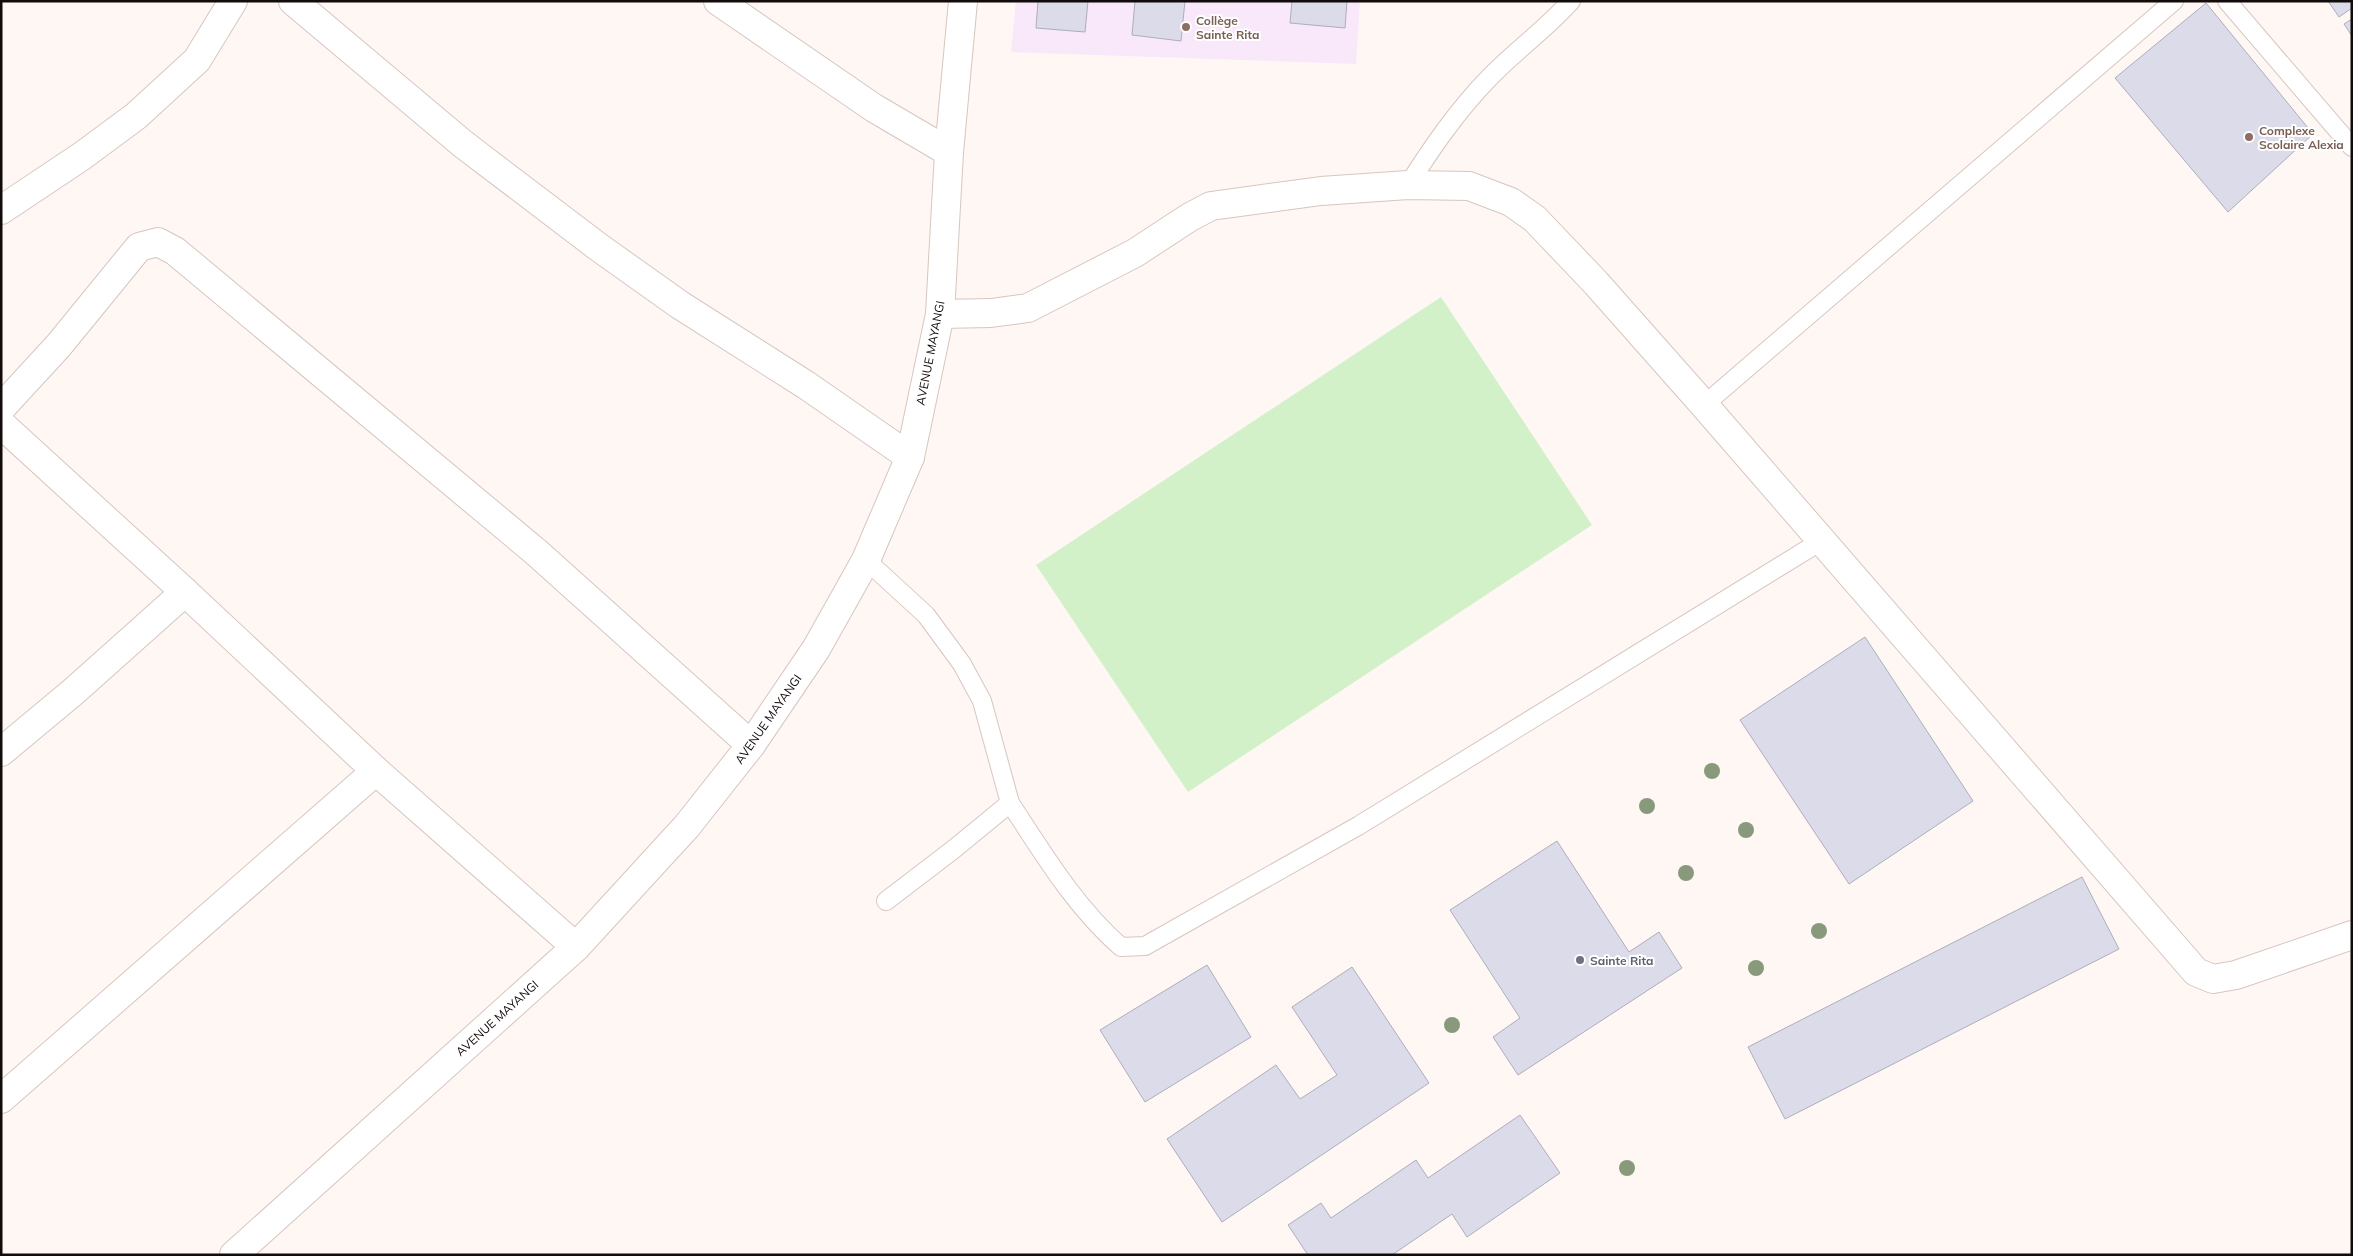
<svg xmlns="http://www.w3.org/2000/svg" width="2353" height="1256" viewBox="0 0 2353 1256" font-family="Mulish,sans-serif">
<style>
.education{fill:#f9e8fa}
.green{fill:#d3f1c9}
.building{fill:#dbdbea;stroke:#adadbc}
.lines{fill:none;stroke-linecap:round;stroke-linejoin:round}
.lane-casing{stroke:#d7c6bf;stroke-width:20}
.street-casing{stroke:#d7c6bf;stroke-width:30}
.secondary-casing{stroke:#d7c6bf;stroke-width:30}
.lane{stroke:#fff;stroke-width:18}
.street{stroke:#fff;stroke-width:28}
.secondary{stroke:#fff;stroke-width:28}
.tree{fill:#889a7b}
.education-dot{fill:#8d6e63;stroke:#fff;stroke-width:2}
.worship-dot{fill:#6b7280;stroke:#fff;stroke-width:2}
.labels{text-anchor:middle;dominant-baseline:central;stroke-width:4;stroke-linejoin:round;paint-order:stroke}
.education-label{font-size:12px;font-weight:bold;fill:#785e54;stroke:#fff;text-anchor:start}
.street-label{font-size:12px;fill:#110b09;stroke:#fff}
.worship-label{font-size:12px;font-weight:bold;fill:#5b616d;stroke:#fff;text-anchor:start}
</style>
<rect width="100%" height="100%" fill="#fef7f4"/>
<path class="education" d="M 1016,1 L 1360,1 L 1356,64 L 1011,52 Z"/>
<path class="green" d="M 1441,297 L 1592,525 L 1188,792 L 1036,565 Z"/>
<g class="building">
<path d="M 1038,1 L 1088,1 L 1085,32 L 1036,28 Z"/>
<path d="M 1135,1 L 1185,1 L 1181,41 L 1132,35 Z"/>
<path d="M 1292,1 L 1347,1 L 1345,28 L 1290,23 Z"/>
<path d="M 2328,1 L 2352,1 L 2352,8 L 2339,17 Z"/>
<path d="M 2206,3 L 2313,134 L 2228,212 L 2115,78 Z"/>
<path d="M 2352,19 L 2352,36 L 2344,24 Z"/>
<path d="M 1865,637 L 1973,801 L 1849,884 L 1740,720 Z"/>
<path d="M 1557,841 L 1629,952 L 1659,932 L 1682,968 L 1518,1075 L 1493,1037 L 1520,1018 L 1450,910 Z"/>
<path d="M 2082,877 L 2119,949 L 1785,1119 L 1748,1047 Z"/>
<path d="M 1207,965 L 1251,1037 L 1145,1102 L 1100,1030 Z"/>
<path d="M 1352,967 L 1429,1083 L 1222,1222 L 1167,1139 L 1276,1065 L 1300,1099 L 1337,1075 L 1292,1007 Z"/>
<path d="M 1520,1115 L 1560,1173 L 1467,1237 L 1452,1214 L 1392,1255 L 1308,1255 L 1288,1225 L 1321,1203 L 1331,1218 L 1416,1160 L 1428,1178 Z"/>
</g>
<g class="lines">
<defs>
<g id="lane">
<path d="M 2227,1 L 2352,147"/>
<path d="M 1408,185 C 1433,146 1457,111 1489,78 C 1515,51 1546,29 1571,1"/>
<path d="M 1704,405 L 2174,1"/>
<path d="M 866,560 L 926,615 L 962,664 L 982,701 L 1010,803 L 954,849 L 886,901"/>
<path d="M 1010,803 C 1043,853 1075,907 1121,947 L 1145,946 L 1358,826 L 1821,541"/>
</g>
<g id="street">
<path d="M 293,1 L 463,144 L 597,246 L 680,305 L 806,385 L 910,457"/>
<path d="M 718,1 L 874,108 L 949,152"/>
<path d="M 1,210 L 82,156 L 136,116 L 197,60 L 233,1"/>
<path d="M 940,314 L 991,313 L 1028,308 L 1135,253 L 1190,217 L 1211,206 L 1321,191 L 1408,185 L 1469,186 L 1511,202 L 1535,219 L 1596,283 L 1704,405 L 2196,972 L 2213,979 L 2236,975 L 2352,935"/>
<path d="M 1,408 L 59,345 L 139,247 L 158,242 L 175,251 L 536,552 L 751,745"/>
<path d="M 1,424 L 185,592 L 376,771 L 576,947"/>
<path d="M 1,752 L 73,692 L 185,592"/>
<path d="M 1,1099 L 376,771"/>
</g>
<path id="secondary" d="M 234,1255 L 576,947 L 687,826 L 751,745 L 816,649 L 866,560 L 910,457 L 940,314 L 949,152 L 963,1"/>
</defs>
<use href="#lane" class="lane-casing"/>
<use href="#street" class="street-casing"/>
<use href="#secondary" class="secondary-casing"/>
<use href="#lane" class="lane"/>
<use href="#street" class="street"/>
<use href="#secondary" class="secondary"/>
</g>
<g class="tree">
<circle cx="1712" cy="771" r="8"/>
<circle cx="1647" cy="806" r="8"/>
<circle cx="1746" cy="830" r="8"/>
<circle cx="1686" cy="873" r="8"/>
<circle cx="1819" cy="931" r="8"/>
<circle cx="1756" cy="968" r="8"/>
<circle cx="1452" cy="1025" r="8"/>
<circle cx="1627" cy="1168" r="8"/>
</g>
<g class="education-dot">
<circle cx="1186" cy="27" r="5"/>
<circle cx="2249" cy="137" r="5"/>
</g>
<circle class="worship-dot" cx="1580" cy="960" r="5"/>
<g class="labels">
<g class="education-label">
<text x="1196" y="20">Collège<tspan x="1196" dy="14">Sainte Rita</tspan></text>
<text x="2259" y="130">Complexe<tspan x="2259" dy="14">Scolaire Alexia</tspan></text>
</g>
<g class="street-label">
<text transform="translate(930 353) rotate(-79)">AVENUE MAYANGI</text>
<text transform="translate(768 719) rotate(-55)">AVENUE MAYANGI</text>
<text transform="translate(497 1018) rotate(-42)">AVENUE MAYANGI</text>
</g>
<g class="worship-label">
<text x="1590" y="960">Sainte Rita</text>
</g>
</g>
<rect width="2353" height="1256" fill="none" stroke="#110b09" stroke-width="5"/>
</svg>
